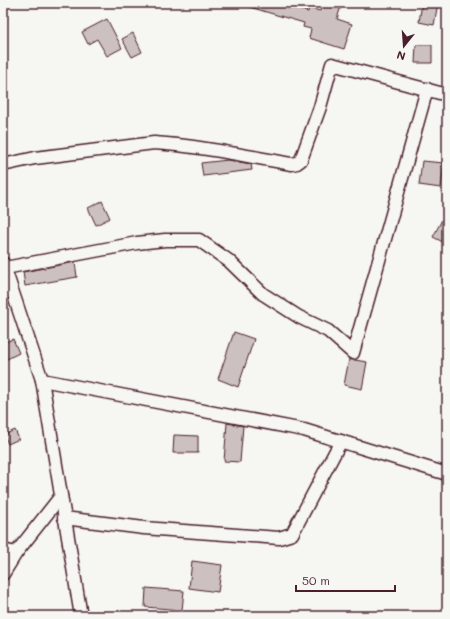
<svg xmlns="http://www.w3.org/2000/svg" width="450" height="619" viewBox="0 0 450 619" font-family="Mali,sans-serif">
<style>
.building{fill:#ccc1c0;stroke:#4a1f2b}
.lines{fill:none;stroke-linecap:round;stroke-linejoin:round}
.street-casing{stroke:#4a1f2b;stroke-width:15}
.street{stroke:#f6f6f2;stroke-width:12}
</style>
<rect width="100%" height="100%" fill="#f6f6f2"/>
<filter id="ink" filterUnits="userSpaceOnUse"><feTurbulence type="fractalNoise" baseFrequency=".025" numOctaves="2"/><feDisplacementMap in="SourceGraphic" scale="8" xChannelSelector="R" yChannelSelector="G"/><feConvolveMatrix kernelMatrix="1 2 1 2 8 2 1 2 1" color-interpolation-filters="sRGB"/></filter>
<g filter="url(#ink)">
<g class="building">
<path d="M 247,3 L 279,3 L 308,12 L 309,8 L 320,11 L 322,3 L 329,3 L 341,6 L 337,19 L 352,24 L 344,49 L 309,38 L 311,29 L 303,27 L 304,23 L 246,6 Z"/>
<path d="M 422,3 L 438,3 L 434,25 L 419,22 Z"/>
<path d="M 107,19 L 122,48 L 107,56 L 97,39 L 88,44 L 82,32 Z"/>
<path d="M 133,33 L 142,52 L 132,57 L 122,39 Z"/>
<path d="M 416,45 L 432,45 L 432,63 L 415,63 Z"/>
<path d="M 228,160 L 251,164 L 252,170 L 203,176 L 201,163 Z"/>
<path d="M 422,161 L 444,163 L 441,188 L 419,185 Z"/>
<path d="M 102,201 L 110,218 L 96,225 L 88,208 Z"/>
<path d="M 447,210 L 447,234 L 443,242 L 433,237 Z"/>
<path d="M 75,262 L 77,277 L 25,286 L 23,272 Z"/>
<path d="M 234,332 L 254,339 L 238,387 L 218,379 Z"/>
<path d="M 13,339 L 19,353 L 3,361 L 3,343 Z"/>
<path d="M 349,359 L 367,362 L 362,389 L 344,385 Z"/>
<path d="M 227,423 L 243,426 L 240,462 L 224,461 Z"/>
<path d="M 15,430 L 19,439 L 8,444 L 4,435 Z"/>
<path d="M 174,435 L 198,436 L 198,453 L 173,453 Z"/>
<path d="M 192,561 L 222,565 L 218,592 L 189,588 Z"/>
<path d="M 146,588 L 184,591 L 182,610 L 145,607 Z"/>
</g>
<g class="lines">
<defs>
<g id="street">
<path d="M 3,165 L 35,158 L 154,143 C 201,146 246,156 292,164 L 297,163 L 301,160 L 320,107 L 332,64 L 447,95"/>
<path d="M 3,263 L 42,380 L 81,616"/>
<path d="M 5,268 L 137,243 L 165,240 L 199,240 L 229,261 L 263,294 L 299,317 L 328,331 L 353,353 L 427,89"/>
<path d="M 42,380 L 304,430 L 447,474"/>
<path d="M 64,518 L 144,528 L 279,538 L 292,534 L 341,441"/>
<path d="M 3,550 L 16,553"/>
<path d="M 3,574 L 16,553 L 61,496"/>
</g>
</defs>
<use href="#street" class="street-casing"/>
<use href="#street" class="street"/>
</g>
</g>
<rect width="450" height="619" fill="none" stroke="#f6f6f2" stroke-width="16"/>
<rect x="8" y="8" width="434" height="603" fill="none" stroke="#4a1f2b" stroke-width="1.5" filter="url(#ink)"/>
<g transform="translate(404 46) rotate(197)" stroke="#f6f6f2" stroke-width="3" paint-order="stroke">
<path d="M0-3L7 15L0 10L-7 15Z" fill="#4a1f2b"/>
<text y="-6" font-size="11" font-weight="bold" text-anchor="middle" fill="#4a1f2b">N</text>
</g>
<path d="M296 585v6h99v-6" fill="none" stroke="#4a1f2b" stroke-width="2"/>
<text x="302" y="585" font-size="12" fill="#4a1f2b" stroke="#f6f6f2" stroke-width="3" paint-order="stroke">50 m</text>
</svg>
